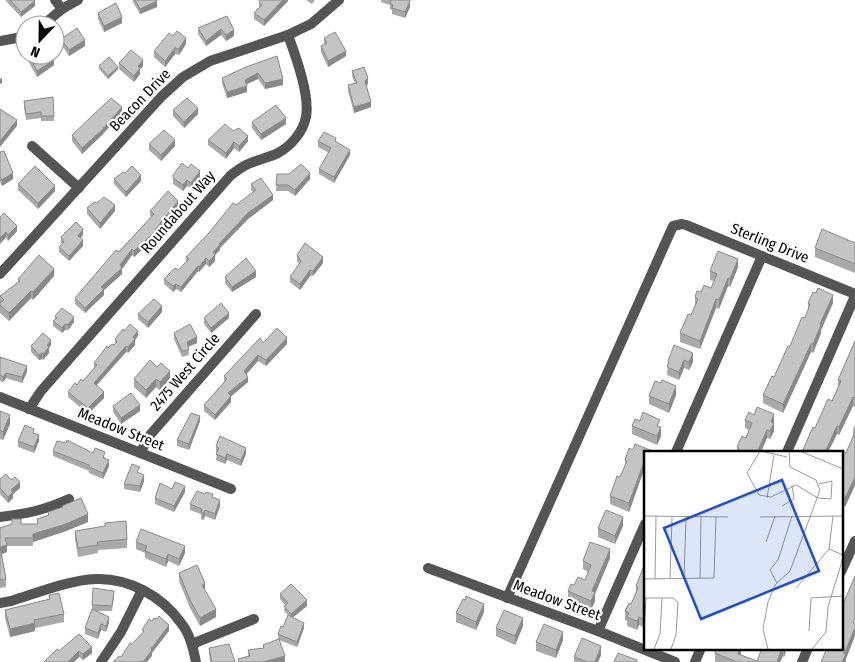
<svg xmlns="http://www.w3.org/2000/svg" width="855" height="662" viewBox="0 0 855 662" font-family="'Fira Sans Condensed',sans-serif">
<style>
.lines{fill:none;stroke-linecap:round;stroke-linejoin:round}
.street{stroke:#555;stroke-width:10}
.wall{fill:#a9a9a9}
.shaded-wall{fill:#898989}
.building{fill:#c4c4c4;stroke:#898989}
.labels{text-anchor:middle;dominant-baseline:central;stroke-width:4.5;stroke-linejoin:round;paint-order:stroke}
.street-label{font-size:15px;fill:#000;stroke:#fff}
.inset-road{fill:none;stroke:#999;stroke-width:1}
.view{fill:#1d4ed8;fill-opacity:0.15;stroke:#1d4ed8;stroke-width:2.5}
.inset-edge{fill:none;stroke:#000;stroke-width:2.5}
</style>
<rect width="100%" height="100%" fill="#fff"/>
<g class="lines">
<g class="street">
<path d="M 55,0 L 62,9"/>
<path d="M 43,25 L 62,9 L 78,0"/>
<path d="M 0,41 L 22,37 L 25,36"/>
<path d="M 32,146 L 79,188"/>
<path d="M 0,274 L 162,96 L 183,77 L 210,61 L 288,35 L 311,24 L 339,0"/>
<path d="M 0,397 L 231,489"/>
<path d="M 29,409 L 41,391 L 230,176 C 235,172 240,168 246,165 C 256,160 268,158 278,153 C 291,146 303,132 306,117 C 310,95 296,57 288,35"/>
<path d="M 676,452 L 762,256"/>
<path d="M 787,452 L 855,296"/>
<path d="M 140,453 L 150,435 L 256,314"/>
<path d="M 0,517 C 26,514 45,510 69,499"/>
<path d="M 428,568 L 598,631 L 675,662"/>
<path d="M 841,572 L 855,541"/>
<path d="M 507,598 L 673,226 L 682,224 L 686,225 L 855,294"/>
<path d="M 0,603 L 11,601 C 37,593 69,580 96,579 C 129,578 162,596 181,623 C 190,634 193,648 196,662"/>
<path d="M 598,631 L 645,524"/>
<path d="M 192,644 L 254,619"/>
<path d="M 101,662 L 121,632 L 142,590"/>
<path d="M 695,662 L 701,648"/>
<path d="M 802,662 L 808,648"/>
</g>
</g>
<g class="wall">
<path d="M 5,0 L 34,0 L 35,6 L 21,17 Z"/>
<path d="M 133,0 L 157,0 L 157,7 L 140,14 L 133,2 Z"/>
<path d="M 288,0 L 288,1 L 264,26 L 254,19 L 254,13 L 259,8 L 259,2 Z"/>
<path d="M 306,0 L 315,0 L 312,4 Z"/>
<path d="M 381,0 L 410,0 L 410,7 L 405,18 L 392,14 L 392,10 L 390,9 L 390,5 L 381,2 Z"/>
<path d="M 98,13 L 122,23 L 104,32 L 98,19 Z"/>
<path d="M 227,16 L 234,36 L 226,41 L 221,35 L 206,46 L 198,34 L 198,28 Z"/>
<path d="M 324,38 L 346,56 L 328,67 L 321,52 L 321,46 L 324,45 Z"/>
<path d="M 61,39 L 85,46 L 69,56 L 61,44 Z"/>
<path d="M 186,44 L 179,55 L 175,54 L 165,67 L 154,57 L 154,51 Z"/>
<path d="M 27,55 L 51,55 L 54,65 L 37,77 L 27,59 Z"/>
<path d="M 119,63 L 143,66 L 140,69 L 140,74 L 134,82 L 119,69 Z"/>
<path d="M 99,66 L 118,69 L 108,79 L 99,69 Z"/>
<path d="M 246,67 L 283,85 L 265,89 L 258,79 L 246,84 L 247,92 L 227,98 L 222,83 L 222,78 Z"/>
<path d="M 352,71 L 368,84 L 366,85 L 371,107 L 354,113 L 348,91 L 348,85 L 355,83 L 352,76 Z"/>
<path d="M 24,101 L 54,116 L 54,121 L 41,121 L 41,118 L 26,120 L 24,107 Z"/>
<path d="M 173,110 L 198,114 L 184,128 L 173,116 Z"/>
<path d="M 122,113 L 102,135 L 82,154 L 72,141 L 72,135 Z"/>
<path d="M 252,122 L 286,124 L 261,140 L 252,128 Z"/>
<path d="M 208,140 L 248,141 L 239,152 L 234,148 L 226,159 L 208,145 Z"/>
<path d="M 318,141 L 336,142 L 350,155 L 334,183 L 319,174 L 319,169 L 329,153 L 318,147 Z"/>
<path d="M 149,144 L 175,146 L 161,161 L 149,150 Z"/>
<path d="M 0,152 L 13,179 L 2,186 L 0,182 Z"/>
<path d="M 277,174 L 289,174 L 310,179 L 295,196 L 288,191 L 276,191 Z"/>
<path d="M 173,175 L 200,177 L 191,188 L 187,186 L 183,191 L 173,184 Z"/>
<path d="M 114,179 L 141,181 L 126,197 L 114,184 Z"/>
<path d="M 18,184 L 55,191 L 38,209 L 18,190 Z"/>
<path d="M 251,184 L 273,200 L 248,219 L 220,248 L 220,250 L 215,255 L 215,261 L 209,267 L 206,264 L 199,272 L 198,271 L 181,292 L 176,289 L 173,292 L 164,284 L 164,279 L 178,270 L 186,262 L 186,257 L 236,205 L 253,192 L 251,190 Z"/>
<path d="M 178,206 L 156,234 L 156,237 L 134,257 L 132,255 L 122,269 L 122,274 L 104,290 L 104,295 L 85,313 L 75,304 L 75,298 L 151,217 L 150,216 L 150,211 Z"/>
<path d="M 87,208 L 115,211 L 100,229 L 87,214 Z"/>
<path d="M 0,217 L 17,231 L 8,241 L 6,237 L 0,244 Z"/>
<path d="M 83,235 L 81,238 L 83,246 L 69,261 L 59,252 L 59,247 L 62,244 L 61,243 L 61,237 Z"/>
<path d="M 855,243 L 855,273 L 815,257 L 815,248 Z"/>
<path d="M 297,255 L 323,263 L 313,276 L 310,276 L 300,290 L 290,282 L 290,277 L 299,264 L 297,261 Z"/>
<path d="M 738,267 L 730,287 L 728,286 L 719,309 L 716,308 L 700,349 L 680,342 L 680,333 L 691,315 L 695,306 L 695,297 L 701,292 L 711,288 L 714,281 L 710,280 L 710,271 Z"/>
<path d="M 54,276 L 33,300 L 31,298 L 9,321 L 0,313 L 0,296 L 18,282 L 18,279 Z"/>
<path d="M 225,277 L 256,277 L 232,292 L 225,283 Z"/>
<path d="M 808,303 L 833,303 L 821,330 L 821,333 L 813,353 L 811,352 L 783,413 L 763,403 L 763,395 L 774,377 L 805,318 L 808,311 Z"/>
<path d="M 162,312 L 148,328 L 138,319 L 138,314 Z"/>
<path d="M 55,316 L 74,322 L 68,330 L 65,330 L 62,333 L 53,326 L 53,321 L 55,319 Z"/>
<path d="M 204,318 L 229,318 L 211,333 L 204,324 Z"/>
<path d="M 124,331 L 138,336 L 135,340 L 135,345 L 128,353 L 126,352 L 97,385 L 104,398 L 88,414 L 68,397 L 68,392 L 83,381 L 94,368 L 94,363 L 114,345 L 115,344 L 115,339 Z"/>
<path d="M 174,333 L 197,343 L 188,347 L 189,355 L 182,357 L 174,339 Z"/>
<path d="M 855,341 L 855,407 L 853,406 L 839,435 L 837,434 L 828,452 L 802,452 L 815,428 L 832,401 L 838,387 L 838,380 Z"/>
<path d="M 263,343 L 287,344 L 266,366 L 258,361 L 246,374 L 248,382 L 231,396 L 231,402 L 215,420 L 204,411 L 204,405 L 224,382 L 224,376 Z"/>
<path d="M 51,345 L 49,348 L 49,353 L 43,360 L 42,359 L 39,360 L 31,352 L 31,346 Z"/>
<path d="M 674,345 L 693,362 L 689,370 L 684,368 L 679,380 L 667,375 L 668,361 Z"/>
<path d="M 0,357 L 27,372 L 22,383 L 6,378 L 3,382 L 0,381 Z"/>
<path d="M 134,379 L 170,379 L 160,391 L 156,387 L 146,398 L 134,387 Z"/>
<path d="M 676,395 L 669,413 L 649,404 L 649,396 Z"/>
<path d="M 113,406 L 140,411 L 121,424 L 113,412 Z"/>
<path d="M 0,411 L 10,424 L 3,440 L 0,439 Z"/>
<path d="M 774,414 L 774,431 L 770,439 L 767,438 L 737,452 L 737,447 L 746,438 L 749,430 L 745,428 L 745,420 Z"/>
<path d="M 200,421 L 189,450 L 177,446 L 177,440 Z"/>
<path d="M 640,421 L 660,427 L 661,436 L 657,445 L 632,434 L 632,426 Z"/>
<path d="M 855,425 L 855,485 L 845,507 L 844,506 L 841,512 L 846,453 L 853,436 L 853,429 Z"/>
<path d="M 34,433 L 39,441 L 34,453 L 18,447 L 18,441 Z"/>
<path d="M 216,446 L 246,454 L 241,466 L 227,460 L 225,464 L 216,460 L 217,453 L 216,452 Z"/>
<path d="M 633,450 L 650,452 L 645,452 L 645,467 L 629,512 L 610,504 L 610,496 L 620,477 L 625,466 L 625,460 Z"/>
<path d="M 53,451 L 105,457 L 105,458 L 109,466 L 103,479 L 89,473 L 89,471 L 53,456 Z"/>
<path d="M 139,473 L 144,481 L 140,492 L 124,489 L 124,484 Z"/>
<path d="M 0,479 L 20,488 L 13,494 L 13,498 L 8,503 L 0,494 Z"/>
<path d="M 172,489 L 185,492 L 174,512 L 155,504 L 155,498 Z"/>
<path d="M 213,497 L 220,506 L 215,520 L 205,516 L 203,520 L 201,519 L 201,514 L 190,510 L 190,504 Z"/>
<path d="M 48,512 L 88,522 L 66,531 L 33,542 L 33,546 L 7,546 L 7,552 L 2,554 L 6,579 L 6,587 L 0,588 L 0,528 L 21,524 L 37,524 L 37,519 L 48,515 Z"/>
<path d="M 623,526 L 615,544 L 598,537 L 598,528 Z"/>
<path d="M 75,531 L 127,539 L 127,548 L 98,550 L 98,553 L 78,557 L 75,539 Z"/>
<path d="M 136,542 L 185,553 L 179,566 L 168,561 L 166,567 L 145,558 L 145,553 L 136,549 Z"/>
<path d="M 610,558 L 595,594 L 595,601 L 591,610 L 568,600 L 568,591 L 574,585 L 585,580 L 588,572 L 583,569 L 583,561 Z"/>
<path d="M 645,563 L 645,628 L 639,625 L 637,630 L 627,626 L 627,621 L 625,620 L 625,611 L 631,604 L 636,593 L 636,586 Z"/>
<path d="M 179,573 L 205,591 L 216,617 L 200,626 L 190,608 L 179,581 Z"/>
<path d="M 280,594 L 307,606 L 292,618 L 304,628 L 297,647 L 279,640 L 285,662 L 238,662 L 238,659 L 248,656 L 248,650 L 263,648 L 263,645 L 278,639 L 278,634 L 283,627 L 288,615 L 284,611 L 285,605 L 280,599 Z"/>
<path d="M 49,595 L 64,614 L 64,622 L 35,628 L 35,631 L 10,637 L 5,618 L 5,610 L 49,600 Z"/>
<path d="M 114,597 L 112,611 L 96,611 L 109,622 L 106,632 L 101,630 L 98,639 L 85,634 L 85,628 L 92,610 L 92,605 Z"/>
<path d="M 465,600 L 484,612 L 476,630 L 456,622 L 456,613 Z"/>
<path d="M 523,626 L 515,645 L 496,636 L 496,628 Z"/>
<path d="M 79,634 L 92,653 L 83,660 L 79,657 L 74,662 L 44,662 L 59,651 Z"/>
<path d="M 563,640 L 556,658 L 536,651 L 536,642 Z"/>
<path d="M 209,648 L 235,662 L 210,662 L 209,654 Z"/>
<path d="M 741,648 L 741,655 L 757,661 L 762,648 L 787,648 L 784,657 L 783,656 L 780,662 L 716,662 L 715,661 L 715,653 Z"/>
<path d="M 601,655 L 598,662 L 574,662 L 574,657 Z"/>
</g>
<g class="shaded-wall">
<path d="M 283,0 L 288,0 L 288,1 L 264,26 L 264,20 Z"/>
<path d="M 35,1 L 35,6 L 21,17 L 21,12 Z"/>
<path d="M 157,1 L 157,7 L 140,14 L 140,9 Z"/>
<path d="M 410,1 L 410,7 L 405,18 L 405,12 Z"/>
<path d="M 122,17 L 122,23 L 104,32 L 104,26 Z"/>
<path d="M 221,29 L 221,35 L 206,46 L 206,41 Z"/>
<path d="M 234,30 L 234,36 L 226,41 L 226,35 Z"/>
<path d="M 186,38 L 186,44 L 179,55 L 179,49 Z"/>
<path d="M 85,40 L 85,46 L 69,56 L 69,50 Z"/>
<path d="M 175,48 L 175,54 L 165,67 L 165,61 Z"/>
<path d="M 346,51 L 346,56 L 328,67 L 328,61 Z"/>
<path d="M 54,60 L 54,65 L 37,77 L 37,71 Z"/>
<path d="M 143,60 L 143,66 L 140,69 L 140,74 L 134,82 L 134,76 L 138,66 Z"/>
<path d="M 118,67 L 118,69 L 108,79 L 108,76 Z"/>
<path d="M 258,73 L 258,79 L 245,85 L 245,80 Z"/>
<path d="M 2,78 L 2,83 L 0,84 L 0,79 Z"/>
<path d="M 368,78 L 368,84 L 365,86 L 365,81 Z"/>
<path d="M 283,79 L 283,85 L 265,89 L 265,83 Z"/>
<path d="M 247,86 L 247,92 L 227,98 L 227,92 Z"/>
<path d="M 371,102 L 371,107 L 354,113 L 354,107 Z"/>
<path d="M 122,107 L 122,113 L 102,135 L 82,154 L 82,148 Z"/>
<path d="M 198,108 L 198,114 L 184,128 L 184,122 Z"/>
<path d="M 286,118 L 286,124 L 261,140 L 261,134 Z"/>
<path d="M 17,120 L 17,126 L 0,147 L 0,141 Z"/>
<path d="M 248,136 L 248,141 L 239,152 L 239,146 Z"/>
<path d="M 175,140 L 175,146 L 161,161 L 161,155 Z"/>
<path d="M 234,142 L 234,148 L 226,159 L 226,153 Z"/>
<path d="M 350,150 L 350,155 L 334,183 L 334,177 Z"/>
<path d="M 200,171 L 200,177 L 191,188 L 191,183 Z"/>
<path d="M 13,173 L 13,179 L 2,186 L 2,180 Z"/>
<path d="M 310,173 L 310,179 L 295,196 L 295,190 Z"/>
<path d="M 141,175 L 141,181 L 126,197 L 126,192 Z"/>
<path d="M 187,180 L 187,186 L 183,191 L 183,185 Z"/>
<path d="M 55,186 L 55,191 L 38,209 L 38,203 Z"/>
<path d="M 273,195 L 273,200 L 248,219 L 220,248 L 220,250 L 215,255 L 215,261 L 209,267 L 209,261 L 213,252 L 219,244 L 248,213 Z"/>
<path d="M 178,201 L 178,206 L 156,234 L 156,237 L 134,257 L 134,251 L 155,230 Z"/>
<path d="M 115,205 L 115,211 L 100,229 L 100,223 Z"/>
<path d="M 17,226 L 17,231 L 8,241 L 8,235 Z"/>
<path d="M 83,229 L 83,235 L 78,241 L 78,236 Z"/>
<path d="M 6,232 L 6,237 L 0,244 L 0,238 Z"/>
<path d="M 83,240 L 83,246 L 69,261 L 69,256 Z"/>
<path d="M 132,249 L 132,255 L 122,269 L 122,274 L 104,290 L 104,295 L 85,313 L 85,308 L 101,287 L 120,265 Z"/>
<path d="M 323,257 L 323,263 L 313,276 L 313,271 Z"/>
<path d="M 206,258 L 206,264 L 199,272 L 199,267 Z"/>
<path d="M 738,259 L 738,267 L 730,287 L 730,279 Z"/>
<path d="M 198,266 L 198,271 L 181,292 L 181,287 Z"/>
<path d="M 54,269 L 54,276 L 33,300 L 33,292 Z"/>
<path d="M 310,270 L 310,276 L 300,290 L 300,284 Z"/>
<path d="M 256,271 L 256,277 L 232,292 L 232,287 Z"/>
<path d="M 728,278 L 728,286 L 719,309 L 719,300 Z"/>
<path d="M 176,284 L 176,289 L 173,292 L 173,286 Z"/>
<path d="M 31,291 L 31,298 L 9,321 L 9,313 Z"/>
<path d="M 833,295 L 833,303 L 821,330 L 821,333 L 813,353 L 813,344 L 820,324 Z"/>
<path d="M 716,299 L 716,308 L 700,349 L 700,341 Z"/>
<path d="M 162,306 L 162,312 L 148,328 L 148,322 Z"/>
<path d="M 229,313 L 229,318 L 211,333 L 211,328 Z"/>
<path d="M 74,317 L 74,322 L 68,330 L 68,325 Z"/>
<path d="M 65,324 L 65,330 L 62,333 L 62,328 Z"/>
<path d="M 138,331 L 138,336 L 135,340 L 135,345 L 128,353 L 128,347 L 133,337 Z"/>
<path d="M 197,337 L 197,343 L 187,347 L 187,342 Z"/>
<path d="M 287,338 L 287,344 L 266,366 L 266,360 Z"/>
<path d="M 51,340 L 51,345 L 49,348 L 49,353 L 43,360 L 43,354 L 47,345 Z"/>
<path d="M 811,344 L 811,352 L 783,413 L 783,404 Z"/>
<path d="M 126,346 L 126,352 L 94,388 L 94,383 Z"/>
<path d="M 42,353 L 42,359 L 39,360 L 39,355 Z"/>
<path d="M 693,353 L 693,362 L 689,370 L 689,362 Z"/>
<path d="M 258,355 L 258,361 L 244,377 L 244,371 Z"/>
<path d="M 684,360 L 684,368 L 679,380 L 679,372 Z"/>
<path d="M 27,366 L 27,372 L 22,383 L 22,377 Z"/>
<path d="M 170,371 L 170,379 L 160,391 L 160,382 Z"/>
<path d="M 6,373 L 6,378 L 3,382 L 3,377 Z"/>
<path d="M 248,377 L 248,382 L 228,399 L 228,393 Z"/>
<path d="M 156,379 L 156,387 L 146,398 L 146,390 Z"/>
<path d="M 676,386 L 676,395 L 669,413 L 669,404 Z"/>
<path d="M 104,392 L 104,398 L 88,414 L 88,408 Z"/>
<path d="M 231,396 L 231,402 L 215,420 L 215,415 Z"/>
<path d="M 853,397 L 853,406 L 839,435 L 839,427 Z"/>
<path d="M 140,405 L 140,411 L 121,424 L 121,418 Z"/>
<path d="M 774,414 L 774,431 L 770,439 L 771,422 Z"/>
<path d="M 10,415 L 10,424 L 3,440 L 3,432 Z"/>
<path d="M 200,416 L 200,421 L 189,450 L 189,444 Z"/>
<path d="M 837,426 L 837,434 L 828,452 L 825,452 Z"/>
<path d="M 661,427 L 661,436 L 657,445 L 657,436 Z"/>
<path d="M 767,430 L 767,438 L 761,452 L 757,452 Z"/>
<path d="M 39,435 L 39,441 L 34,453 L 34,447 Z"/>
<path d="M 246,448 L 246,454 L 241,466 L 241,460 Z"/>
<path d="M 227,454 L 227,460 L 225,464 L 225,458 Z"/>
<path d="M 645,459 L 645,467 L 629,512 L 629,503 Z"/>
<path d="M 109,460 L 109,466 L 103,479 L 103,473 Z"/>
<path d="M 144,475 L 144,481 L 140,492 L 140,486 Z"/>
<path d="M 855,477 L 855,485 L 845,507 L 845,498 Z"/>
<path d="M 20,482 L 20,488 L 13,494 L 13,498 L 8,503 L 8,497 L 11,490 Z"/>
<path d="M 185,486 L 185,492 L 174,512 L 174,506 Z"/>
<path d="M 844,497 L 844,506 L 841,512 L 841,503 Z"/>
<path d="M 220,500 L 220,506 L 215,520 L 215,514 Z"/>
<path d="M 205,510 L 205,516 L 203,520 L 203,514 Z"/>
<path d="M 88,514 L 88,522 L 66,531 L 33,542 L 33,534 Z"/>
<path d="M 623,517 L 623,526 L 615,544 L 615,536 Z"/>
<path d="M 7,545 L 7,552 L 0,555 L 0,547 Z"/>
<path d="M 185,546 L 185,553 L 179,566 L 179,559 Z"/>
<path d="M 610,549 L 610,558 L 595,594 L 595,601 L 591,610 L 591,601 L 592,591 Z"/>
<path d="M 168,554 L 168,561 L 166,567 L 166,559 Z"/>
<path d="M 205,583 L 205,592 L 202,585 Z"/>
<path d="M 307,600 L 307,606 L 291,619 L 291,614 Z"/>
<path d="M 484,604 L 484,612 L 476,630 L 476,622 Z"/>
<path d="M 216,609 L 216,617 L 200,626 L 200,618 Z"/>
<path d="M 109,617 L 109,622 L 106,632 L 106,626 Z"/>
<path d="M 639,617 L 639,625 L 637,630 L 637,621 Z"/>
<path d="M 523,618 L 523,626 L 515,645 L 515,636 Z"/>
<path d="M 35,623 L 35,631 L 10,637 L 10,629 Z"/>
<path d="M 304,623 L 304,628 L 297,647 L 297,642 Z"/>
<path d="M 101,624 L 101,630 L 98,639 L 98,633 Z"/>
<path d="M 169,625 L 169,631 L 152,653 L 152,656 L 147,662 L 143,662 L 151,649 Z"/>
<path d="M 855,628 L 855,636 L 846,659 L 846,662 L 842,662 L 844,654 Z"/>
<path d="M 563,632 L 563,640 L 556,658 L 556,650 Z"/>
<path d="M 601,646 L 601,655 L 598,662 L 595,662 Z"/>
<path d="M 92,647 L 92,653 L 83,660 L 83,654 Z"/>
<path d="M 740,648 L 741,648 L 741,654 L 738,662 L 738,654 Z"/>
<path d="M 783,648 L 783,656 L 780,662 L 777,662 Z"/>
<path d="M 784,648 L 787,648 L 784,657 Z"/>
<path d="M 79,651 L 79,657 L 74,662 L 68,662 Z"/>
<path d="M 285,656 L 285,662 L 263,662 Z"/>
</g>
<g class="building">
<path d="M 10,0 L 34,0 L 35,1 L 21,12 Z"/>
<path d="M 135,0 L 157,0 L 157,1 L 140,9 Z"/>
<path d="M 260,0 L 283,0 L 264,20 L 254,13 L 262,5 L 259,2 Z"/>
<path d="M 391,0 L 410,0 L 410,1 L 405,12 L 392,8 L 393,5 L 390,3 Z"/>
<path d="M 116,3 L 122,17 L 104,26 L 98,13 Z"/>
<path d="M 227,16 L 234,30 L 226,35 L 221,29 L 206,41 L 198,28 Z"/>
<path d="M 77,28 L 85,40 L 69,50 L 61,39 Z"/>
<path d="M 177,31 L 186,38 L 179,49 L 175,48 L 165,61 L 154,51 L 169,33 L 173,36 Z"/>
<path d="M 335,32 L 346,51 L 328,61 L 321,46 L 327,43 L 324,38 Z"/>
<path d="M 131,50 L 143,60 L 138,66 L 140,68 L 134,76 L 119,63 Z"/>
<path d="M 28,55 L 51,55 L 54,60 L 37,71 Z"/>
<path d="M 277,56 L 283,79 L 265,83 L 258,73 L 245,80 L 247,86 L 227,92 L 222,78 L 246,67 Z"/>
<path d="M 109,57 L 118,67 L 108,76 L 99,66 Z"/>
<path d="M 364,67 L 368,78 L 365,81 L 371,102 L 354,107 L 348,85 L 357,83 L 352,71 Z"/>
<path d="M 53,97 L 54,116 L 41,116 L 41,112 L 26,114 L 24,101 Z"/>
<path d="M 111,98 L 122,107 L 102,130 L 82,148 L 72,135 Z"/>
<path d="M 187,98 L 198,108 L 184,122 L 173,110 Z"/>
<path d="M 276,105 L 286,118 L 261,134 L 252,122 Z"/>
<path d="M 0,109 L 17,120 L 0,141 Z"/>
<path d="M 225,124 L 233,131 L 239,128 L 248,136 L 239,146 L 234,142 L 226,153 L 208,140 Z"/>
<path d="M 164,130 L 175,140 L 161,155 L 149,144 Z"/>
<path d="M 324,132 L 336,138 L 335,141 L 350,150 L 334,177 L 319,169 L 331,148 L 318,141 Z"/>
<path d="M 4,151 L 13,173 L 2,180 L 0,177 L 0,152 Z"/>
<path d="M 182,163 L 188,168 L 191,164 L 200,171 L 191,183 L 187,180 L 183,185 L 173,178 L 173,175 Z"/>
<path d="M 301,164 L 310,173 L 295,190 L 288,185 L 276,185 L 277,174 L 289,174 Z"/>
<path d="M 35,166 L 55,186 L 38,203 L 18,184 Z"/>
<path d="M 132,166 L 141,175 L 126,192 L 114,179 L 123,172 L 125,173 Z"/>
<path d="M 261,178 L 273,195 L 248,213 L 219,244 L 220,245 L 213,252 L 215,255 L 209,261 L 206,258 L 199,267 L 198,266 L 181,287 L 176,284 L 173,286 L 164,279 L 175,268 L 178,270 L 189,259 L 186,257 L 208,234 L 233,203 L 236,205 L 256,190 L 251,184 Z"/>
<path d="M 168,191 L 178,201 L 155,230 L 156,231 L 134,251 L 132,249 L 120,265 L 122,268 L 101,287 L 104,289 L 85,308 L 75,298 L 116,250 L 119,252 L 154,214 L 150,211 Z"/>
<path d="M 104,197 L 115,205 L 100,223 L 87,208 L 94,202 L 97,203 Z"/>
<path d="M 4,213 L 17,226 L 8,235 L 6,232 L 0,238 L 0,217 Z"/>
<path d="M 76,222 L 83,229 L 78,236 L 83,240 L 69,256 L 59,247 L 64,242 L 61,237 Z"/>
<path d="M 822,229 L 855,243 L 855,264 L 815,248 Z"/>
<path d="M 305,243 L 323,257 L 313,271 L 310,270 L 300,284 L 290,277 L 301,261 L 297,255 Z"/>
<path d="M 718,251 L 738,259 L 730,279 L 728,278 L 719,300 L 716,299 L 700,341 L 680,333 L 688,314 L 691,315 L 698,299 L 695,297 L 697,291 L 701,292 L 704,285 L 711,288 L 717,274 L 710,271 Z"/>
<path d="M 39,255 L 54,269 L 33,292 L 31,291 L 9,313 L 0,305 L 0,303 L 4,300 L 0,296 L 20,281 L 18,279 Z"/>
<path d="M 246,258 L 256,271 L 232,287 L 225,277 Z"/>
<path d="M 818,288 L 833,295 L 820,324 L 821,325 L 813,344 L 811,344 L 783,404 L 763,395 L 772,376 L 774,377 L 788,346 L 790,346 L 802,317 L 805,318 L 810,304 L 808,303 L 813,292 L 816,293 Z"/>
<path d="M 154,299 L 162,306 L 148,322 L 138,314 Z"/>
<path d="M 221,303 L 229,313 L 211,328 L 204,318 Z"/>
<path d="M 62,308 L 74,317 L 68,325 L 65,324 L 62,328 L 53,321 L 57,318 L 55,316 Z"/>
<path d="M 130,324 L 138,331 L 133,337 L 135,339 L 128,347 L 126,346 L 94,383 L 104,392 L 88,408 L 68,392 L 75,383 L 77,385 L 81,379 L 83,381 L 97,365 L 94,363 L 107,346 L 108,348 L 112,344 L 114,345 L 117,342 L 115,339 L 123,329 L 124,331 Z"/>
<path d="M 190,324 L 197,337 L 187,342 L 189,350 L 182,351 L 174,333 Z"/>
<path d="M 277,328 L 287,338 L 266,360 L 258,355 L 244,371 L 248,377 L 228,393 L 231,396 L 215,415 L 204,405 L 227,379 L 224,376 L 260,338 L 263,343 Z"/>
<path d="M 43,333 L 51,340 L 47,345 L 49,347 L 43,354 L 42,353 L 39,355 L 31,346 Z"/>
<path d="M 855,341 L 855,398 L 853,397 L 839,427 L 837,426 L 825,452 L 802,452 L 813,427 L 815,428 L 828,399 L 832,401 L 841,381 L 838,380 Z"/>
<path d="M 674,345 L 693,353 L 689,362 L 684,360 L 679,372 L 667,367 L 669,362 L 668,361 Z"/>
<path d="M 0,357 L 27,366 L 22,377 L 6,373 L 3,377 L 0,375 Z"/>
<path d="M 150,360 L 157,367 L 161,363 L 170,371 L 160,382 L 156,379 L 146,390 L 134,379 Z"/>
<path d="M 662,380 L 676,386 L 669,404 L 649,396 L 655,381 L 661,383 Z"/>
<path d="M 131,393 L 140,405 L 121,418 L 113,406 Z"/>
<path d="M 757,407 L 774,414 L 771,422 L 774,423 L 770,431 L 767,430 L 757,452 L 737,452 L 739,448 L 737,447 L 742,436 L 746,438 L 752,423 L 745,420 L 749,412 L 754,415 Z"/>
<path d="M 0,411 L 10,415 L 3,432 L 0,430 Z"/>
<path d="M 643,412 L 660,420 L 657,426 L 661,427 L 657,436 L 632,426 L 635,419 L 640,421 Z"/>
<path d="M 191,413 L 200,416 L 189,444 L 177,440 Z"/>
<path d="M 25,425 L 34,429 L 33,433 L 39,435 L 34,447 L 18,441 Z"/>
<path d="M 855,432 L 855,477 L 845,498 L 844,497 L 841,503 L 841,451 L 846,453 Z"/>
<path d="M 220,436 L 246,448 L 241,460 L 227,454 L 225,458 L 216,454 L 219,448 L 216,446 Z"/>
<path d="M 67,440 L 93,453 L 95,448 L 105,452 L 103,458 L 109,460 L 103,473 L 89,467 L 89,465 L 53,451 L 57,441 L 66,443 Z"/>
<path d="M 635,444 L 650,450 L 649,452 L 645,452 L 645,459 L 629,503 L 610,496 L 617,476 L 620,477 L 627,461 L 625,460 L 629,448 L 633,450 Z"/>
<path d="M 132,464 L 140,467 L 137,472 L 144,475 L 140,486 L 124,484 Z"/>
<path d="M 6,474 L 11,480 L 15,477 L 20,482 L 11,490 L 13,492 L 8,497 L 0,488 L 0,479 Z"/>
<path d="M 175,482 L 185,486 L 174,506 L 155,498 L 160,483 L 172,489 Z"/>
<path d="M 197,491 L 205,494 L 206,492 L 213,494 L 212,497 L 220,500 L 215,514 L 205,510 L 203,514 L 201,513 L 202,509 L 190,504 Z"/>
<path d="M 81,498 L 88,514 L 66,524 L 33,534 L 33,538 L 5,538 L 7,545 L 0,547 L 6,579 L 0,580 L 0,528 L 12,524 L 12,519 L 21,519 L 21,524 L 38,524 L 37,519 L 49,515 L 48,512 L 63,507 L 62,506 Z"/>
<path d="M 606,510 L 623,517 L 615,536 L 598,528 Z"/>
<path d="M 126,521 L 127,539 L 97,542 L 98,545 L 78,548 L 75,531 L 105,526 L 105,523 Z"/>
<path d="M 141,529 L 185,546 L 179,559 L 168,554 L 166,559 L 145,551 L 147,546 L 136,542 Z"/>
<path d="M 590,542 L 610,549 L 592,591 L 595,592 L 591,601 L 568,591 L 571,584 L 574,585 L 578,577 L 585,580 L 591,565 L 583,561 Z"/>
<path d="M 645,563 L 645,620 L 639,617 L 637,621 L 627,617 L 629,613 L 625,611 L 629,603 L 631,604 L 638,588 L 636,586 Z"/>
<path d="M 197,565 L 205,583 L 202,585 L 216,609 L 200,618 L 190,600 L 179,573 Z"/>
<path d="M 855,576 L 855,618 L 853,623 L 855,623 L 855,628 L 844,654 L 846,654 L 842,662 L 843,662 L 821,662 L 827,648 L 841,648 L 841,609 Z"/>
<path d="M 291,584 L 307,600 L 291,614 L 284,606 L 288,603 L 280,594 Z"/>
<path d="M 93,588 L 114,591 L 112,606 L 92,605 Z"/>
<path d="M 59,593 L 64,614 L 34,620 L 35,623 L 10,629 L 5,610 L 50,599 L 49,595 Z"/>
<path d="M 466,596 L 484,604 L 476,622 L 456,613 L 463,599 L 465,600 Z"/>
<path d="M 92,609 L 109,617 L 106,626 L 101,624 L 98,633 L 85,628 Z"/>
<path d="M 504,610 L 523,618 L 515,636 L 496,628 Z"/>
<path d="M 288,615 L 304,623 L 297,642 L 278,634 L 281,626 L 283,627 Z"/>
<path d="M 159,616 L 169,625 L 151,649 L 152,650 L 143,662 L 141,661 L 140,662 L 113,662 L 119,656 L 121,657 L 130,643 L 132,644 L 144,631 L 142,630 L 149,619 L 152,621 L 154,618 L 157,619 Z"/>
<path d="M 544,624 L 563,632 L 556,650 L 536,642 Z"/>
<path d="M 79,634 L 92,647 L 83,654 L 79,651 L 68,662 L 44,662 L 57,649 L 59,651 Z"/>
<path d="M 582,638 L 601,646 L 595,662 L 588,662 L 574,657 Z"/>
<path d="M 279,639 L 285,656 L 263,662 L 239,662 L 238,659 L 250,656 L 248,650 L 264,648 L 263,645 Z"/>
<path d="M 229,644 L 235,662 L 212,662 L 209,648 Z"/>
<path d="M 716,648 L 740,648 L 738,654 L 757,661 L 762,648 L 782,648 L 777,662 L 737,662 L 715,653 Z"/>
<path d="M 618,653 L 637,660 L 637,662 L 614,662 Z"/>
</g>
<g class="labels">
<g class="street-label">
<text transform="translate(140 100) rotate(-46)">Beacon Drive</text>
<text transform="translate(178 212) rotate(-49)">Roundabout Way</text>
<text transform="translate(770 243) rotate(22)">Sterling Drive</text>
<text transform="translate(185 372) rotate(-49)">2475 West Circle</text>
<text transform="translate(121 429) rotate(22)">Meadow Street</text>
<text transform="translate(557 600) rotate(20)">Meadow Street</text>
</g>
</g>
<g transform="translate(644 451)">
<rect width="199" height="199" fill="#fff"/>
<path class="inset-road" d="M 116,0 L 103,22 L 115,44 L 127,46 L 152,34 L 174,47 L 187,48 L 188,30 L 175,33M 117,0 L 143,6M 156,0 L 199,18M 123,47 L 130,4M 138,55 L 150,48 L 148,34M 0,65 L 84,66M 116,66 L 199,65M 122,91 L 131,65M 185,98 L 199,104M 0,128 L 70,127 L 72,66M 11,128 L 12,65M 26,128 L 28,66M 40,128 L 42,66M 56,128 L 57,66M 133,132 L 126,119 L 134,109 L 148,65M 152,137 L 185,98 L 189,65M 0,147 L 29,147 L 34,151 L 32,184 L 27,198M 0,180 L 2,147M 165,180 L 167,147 L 199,145M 10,198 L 16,183 L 18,147M 124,198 L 119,178 L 124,151 L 131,134 L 146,120 L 176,39 L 172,29 L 146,16 L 145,0M 168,198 L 182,181 L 184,156 L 199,107"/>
<path class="view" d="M 138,29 L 175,120 L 57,168 L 20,77 Z"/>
<rect width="199" height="199" class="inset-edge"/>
</g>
<g transform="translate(40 40) rotate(202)"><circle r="24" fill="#ffffff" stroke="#999999"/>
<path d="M0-4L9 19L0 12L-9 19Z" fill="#000000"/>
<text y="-8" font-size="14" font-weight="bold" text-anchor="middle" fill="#000000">N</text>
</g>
</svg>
